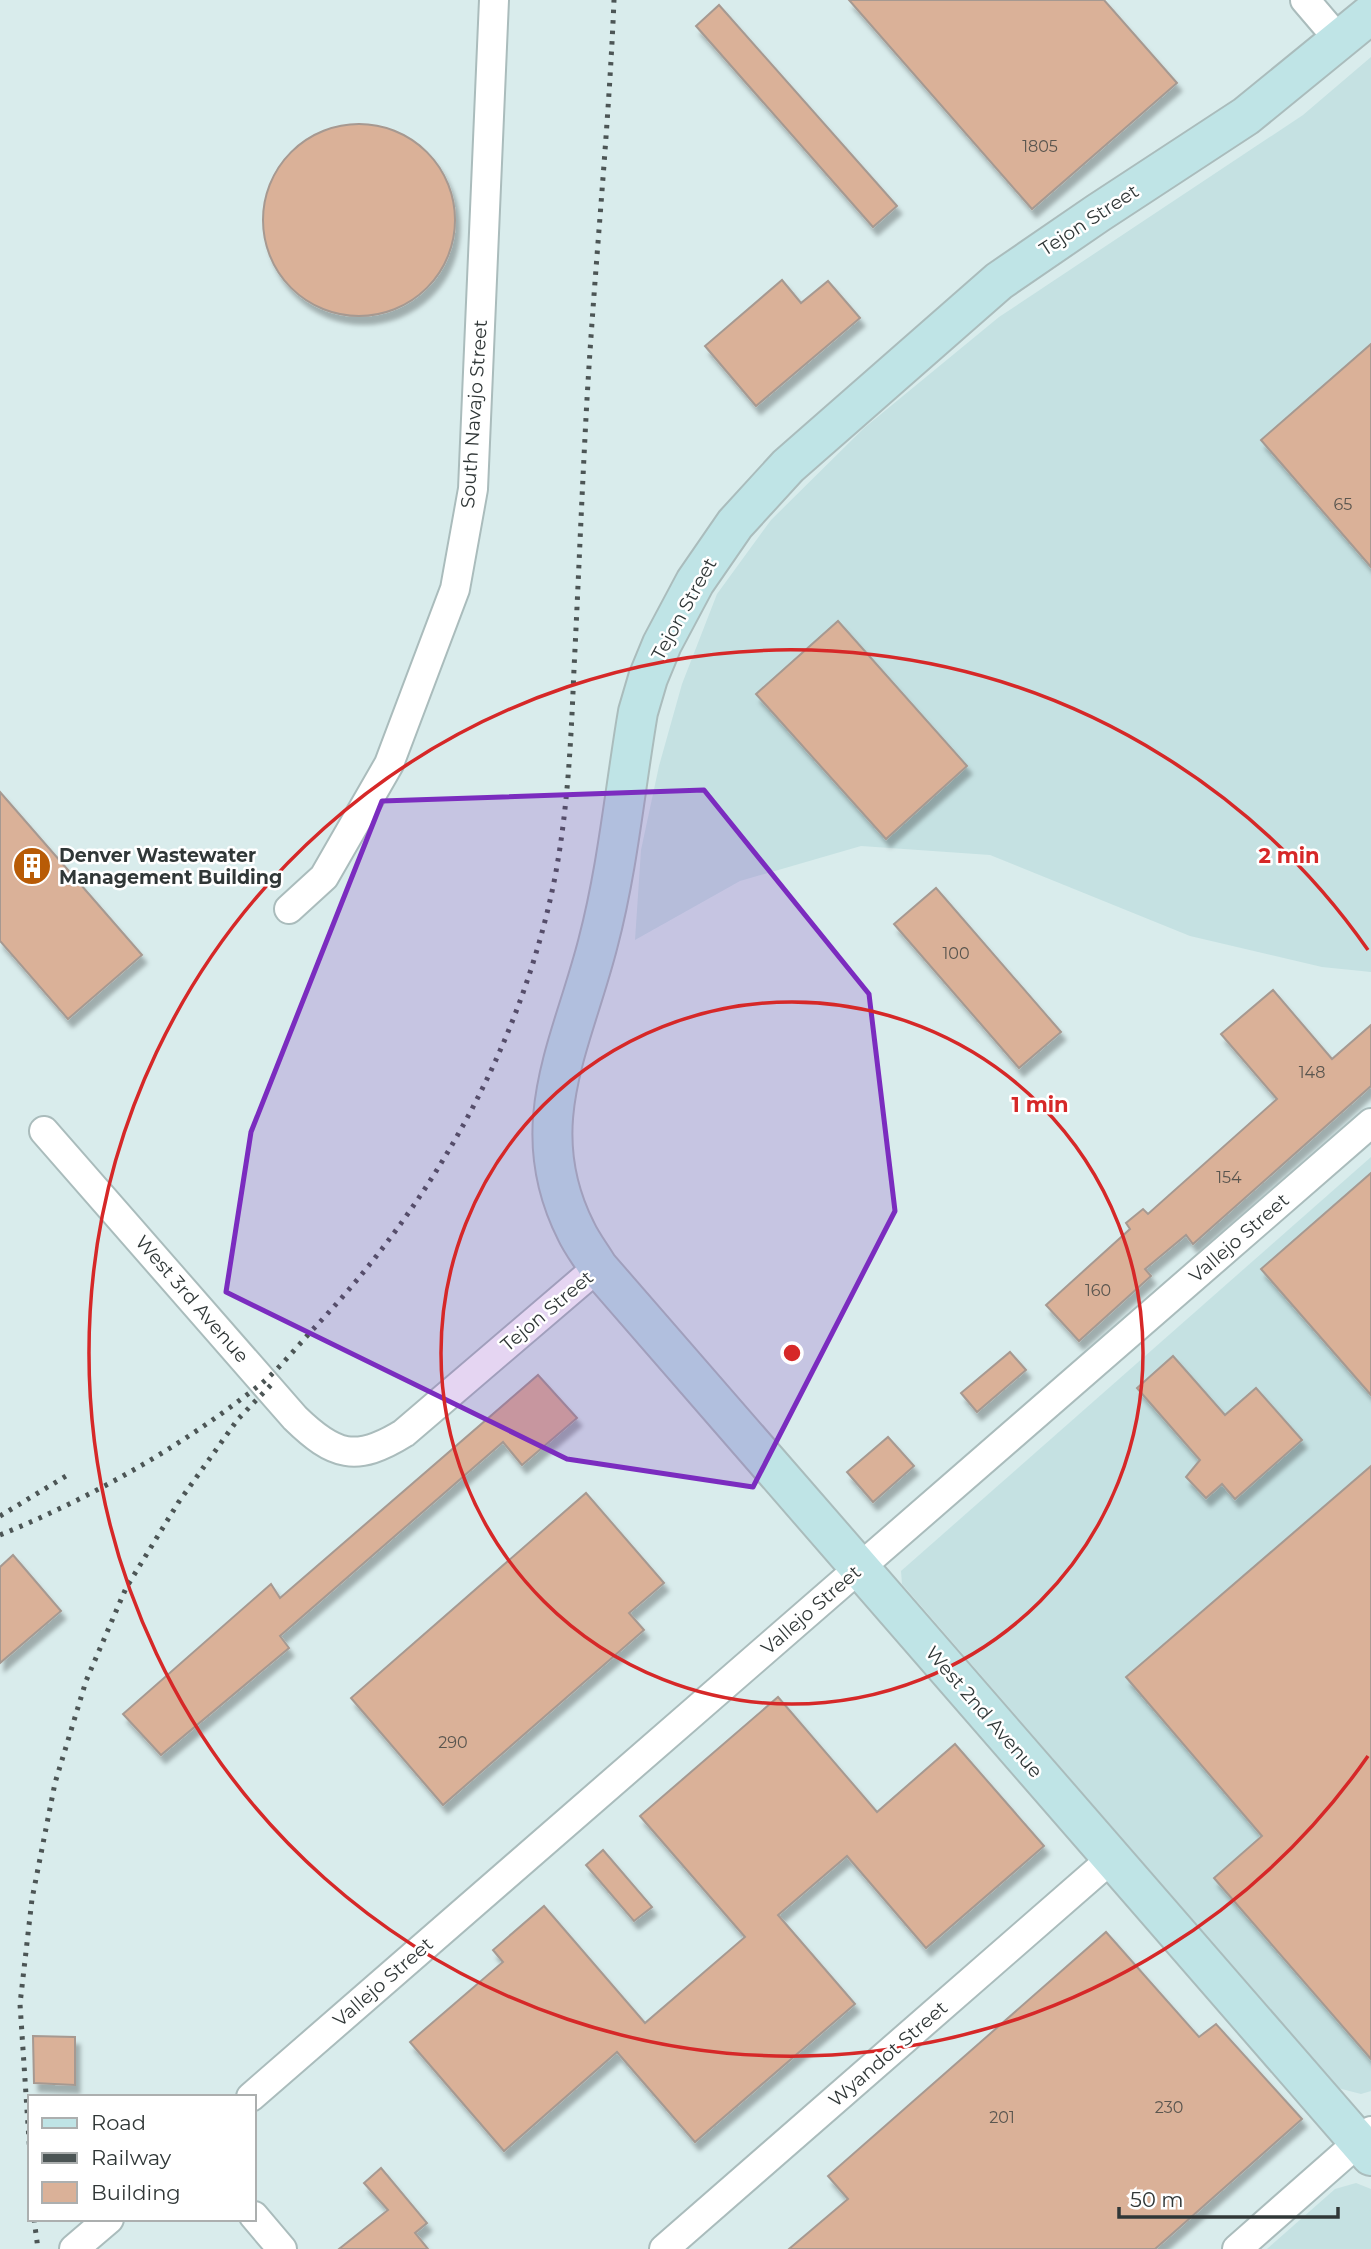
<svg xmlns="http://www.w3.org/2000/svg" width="1371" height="2249" viewBox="0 0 1371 2249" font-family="Montserrat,sans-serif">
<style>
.built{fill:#c5e1e2}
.building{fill:#dab198;stroke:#a69991;stroke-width:2;filter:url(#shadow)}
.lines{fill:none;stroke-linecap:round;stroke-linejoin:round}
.street-casing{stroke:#aabcbc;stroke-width:32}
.secondary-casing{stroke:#aabcbc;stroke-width:42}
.street{stroke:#fff;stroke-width:28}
.secondary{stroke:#bfe4e6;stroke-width:38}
.rail{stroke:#4c5555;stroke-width:5;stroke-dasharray:3.5 7;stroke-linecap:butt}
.marked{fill:#7b2cbf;fill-opacity:0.2;stroke:#7b2cbf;stroke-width:5;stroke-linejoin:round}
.ring{fill:none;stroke:#d62828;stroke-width:3.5}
.labels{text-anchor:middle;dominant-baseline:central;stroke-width:5;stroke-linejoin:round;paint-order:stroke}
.number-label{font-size:16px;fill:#5a564f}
.street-label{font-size:19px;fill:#303737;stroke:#fff}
.poi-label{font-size:19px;font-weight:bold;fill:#303737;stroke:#fff;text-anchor:start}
.centre{fill:#d62828;stroke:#fff;stroke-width:3.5}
.ring-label{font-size:21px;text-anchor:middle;font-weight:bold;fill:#d62828;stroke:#fff;stroke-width:5;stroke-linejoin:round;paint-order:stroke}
</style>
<defs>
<filter id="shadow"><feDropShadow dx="4.5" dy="8" stdDeviation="2" flood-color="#0004"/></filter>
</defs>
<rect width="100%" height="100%" fill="#d9ecec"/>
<g class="built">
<path d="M 1371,57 L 1371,972 L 1322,967 L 1190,936 L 990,855 L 861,846 L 740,881 L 635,940 L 641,850 L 659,766 L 682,684 L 717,594 L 771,520 L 864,428 L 999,317 L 1303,115 Z"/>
<path d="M 1371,1157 L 1371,2091 L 1361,2094 L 1338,2088 L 902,1584 L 901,1571 Z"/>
<path d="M 1356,2183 L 1371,2189 L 1371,2249 L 1267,2249 L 1335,2189 Z"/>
</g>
<g class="building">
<path d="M 849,0 L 1104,0 L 1177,83 L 1032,209 Z"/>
<path d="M 719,5 L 897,206 L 873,227 L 696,26 Z"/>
<circle cx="359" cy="220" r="96"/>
<path d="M 782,280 L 801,303 L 828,281 L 860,318 L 756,406 L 705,346 Z"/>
<path d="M 1371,344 L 1371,567 L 1261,440 Z"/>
<path d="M 838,621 L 967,766 L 886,839 L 756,694 Z"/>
<path d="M 0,792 L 142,955 L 68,1019 L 0,941 Z"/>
<path d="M 936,888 L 1061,1032 L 1019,1068 L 894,924 Z"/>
<path d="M 1273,990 L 1332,1059 L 1371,1025 L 1371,1086 L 1193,1244 L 1186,1235 L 1145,1269 L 1151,1276 L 1079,1341 L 1046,1305 L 1130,1229 L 1126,1223 L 1143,1209 L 1148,1214 L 1277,1099 L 1221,1034 Z"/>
<path d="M 1371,1173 L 1371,1395 L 1261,1269 Z"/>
<path d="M 1010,1352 L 1026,1370 L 977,1412 L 961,1393 Z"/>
<path d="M 1173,1356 L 1225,1415 L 1256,1388 L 1302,1440 L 1235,1499 L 1222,1484 L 1206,1498 L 1186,1477 L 1200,1460 L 1137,1388 Z"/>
<path d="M 538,1375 L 577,1418 L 522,1465 L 503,1442 L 280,1636 L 289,1648 L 161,1755 L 123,1714 L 271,1584 L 280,1598 Z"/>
<path d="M 888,1437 L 914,1466 L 873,1502 L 847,1472 Z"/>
<path d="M 1371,1466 L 1371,2059 L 1214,1878 L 1262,1836 L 1126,1677 Z"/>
<path d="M 586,1493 L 664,1583 L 629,1613 L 644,1630 L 443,1805 L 351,1698 Z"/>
<path d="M 13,1555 L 61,1611 L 0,1663 L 0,1567 Z"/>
<path d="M 778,1697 L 877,1812 L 955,1744 L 1044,1846 L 926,1948 L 847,1856 L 778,1915 L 855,2004 L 695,2142 L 617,2052 L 504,2151 L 410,2042 L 503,1962 L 493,1950 L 544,1906 L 645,2023 L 745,1937 L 640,1816 Z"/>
<path d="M 603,1850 L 652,1907 L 634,1921 L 586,1865 Z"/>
<path d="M 1106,1932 L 1199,2037 L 1216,2024 L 1302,2119 L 1155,2249 L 789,2249 L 848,2199 L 828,2176 Z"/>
<path d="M 33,2036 L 75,2037 L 75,2085 L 34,2083 Z"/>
<path d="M 381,2168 L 427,2223 L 415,2233 L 428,2249 L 339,2249 L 388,2210 L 364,2183 Z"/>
</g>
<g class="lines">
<defs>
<g id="street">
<path d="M 1305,0 L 1340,41"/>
<path d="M 289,909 L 324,877 L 389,764 L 455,589 L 473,489 L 494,0"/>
<path d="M 44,1131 L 295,1418 C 334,1456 356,1463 404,1433 L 598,1267"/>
<path d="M 251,2097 L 1371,1123"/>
<path d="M 254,2216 L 282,2249"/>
<path d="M 74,2249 L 109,2219"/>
<path d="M 664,2249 L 1111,1859"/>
<path d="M 1237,2249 L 1371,2131"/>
</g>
<path id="secondary" d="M 1371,14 L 1246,116 L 1098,213 L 999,281 L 788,466 L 735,524 L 695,582 L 662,644 L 648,678 L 638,712 C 625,788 618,867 598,943 C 572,1045 523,1126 576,1231 C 582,1244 591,1255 598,1267 L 1371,2156"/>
</defs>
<use href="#street" class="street-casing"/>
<use href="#secondary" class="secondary-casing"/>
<use href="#street" class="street"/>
<use href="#secondary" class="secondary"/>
<g class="rail">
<path d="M 0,1516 L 66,1476"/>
<path d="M 0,1535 C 93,1497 183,1446 262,1383 C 282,1366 299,1344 317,1325 C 433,1202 520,1048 554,882 C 568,811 571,740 574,669 C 578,591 581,514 585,437 C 592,291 608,146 614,0"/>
<path d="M 30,2155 L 20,2004 L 32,1899 L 55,1783 L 86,1681 L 126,1588 L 178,1503 L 238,1419 L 271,1385"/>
<path d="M 34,2219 L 38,2249"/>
</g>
</g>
<path class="marked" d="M 704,790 L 869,994 L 895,1211 L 753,1487 L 567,1459 L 226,1292 L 251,1132 L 382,801 Z"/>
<g class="ring">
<circle cx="792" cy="1353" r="351"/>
<path d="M1368 1756A703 703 0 1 1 1368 950"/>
</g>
<defs>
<symbol id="building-disc" viewBox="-11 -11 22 22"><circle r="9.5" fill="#b85b06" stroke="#fff"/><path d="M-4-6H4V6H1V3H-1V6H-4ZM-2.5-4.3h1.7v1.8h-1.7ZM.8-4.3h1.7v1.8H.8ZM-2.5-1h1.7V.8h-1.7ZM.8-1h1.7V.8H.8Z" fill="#fff"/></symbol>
</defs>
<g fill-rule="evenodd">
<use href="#building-disc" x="10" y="844" width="44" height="44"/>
</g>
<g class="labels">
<g class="number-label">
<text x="1040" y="146">1805</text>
<text x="1343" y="504">65</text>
<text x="956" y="953">100</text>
<text x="1312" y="1072">148</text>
<text x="1229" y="1177">154</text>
<text x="1098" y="1290">160</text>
<text x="453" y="1742">290</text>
<text x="1169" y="2107">230</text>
<text x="1002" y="2117">201</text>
</g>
<g class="street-label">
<text transform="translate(1089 220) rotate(-33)">Tejon Street</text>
<text transform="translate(474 414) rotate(-86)">South Navajo Street</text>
<text transform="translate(684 609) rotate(-61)">Tejon Street</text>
<text transform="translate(1239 1238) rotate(-41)">Vallejo Street</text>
<text transform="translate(192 1299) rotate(49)">West 3rd Avenue</text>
<text transform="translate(547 1311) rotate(-40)">Tejon Street</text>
<text transform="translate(811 1610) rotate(-41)">Vallejo Street</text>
<text transform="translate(984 1712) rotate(49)">West 2nd Avenue</text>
<text transform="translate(383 1982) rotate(-41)">Vallejo Street</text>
<text transform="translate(888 2054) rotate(-41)">Wyandot Street</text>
</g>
<g class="poi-label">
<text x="59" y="855">Denver Wastewater<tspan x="59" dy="22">Management Building</tspan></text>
</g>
</g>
<circle cx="792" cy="1353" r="10" class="centre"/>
<g class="ring-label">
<text x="1289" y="863">2 min</text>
<text x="1040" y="1112">1 min</text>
</g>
<rect x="28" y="2095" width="228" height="126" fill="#ffffff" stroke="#acafaf" stroke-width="2"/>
<rect x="42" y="2118" width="35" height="10" fill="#bfe4e6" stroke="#acafaf" stroke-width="2"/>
<text x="91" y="2130" font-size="21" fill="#303737">Road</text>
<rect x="42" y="2153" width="35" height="10" fill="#4c5555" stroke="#acafaf" stroke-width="2"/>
<text x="91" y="2165" font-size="21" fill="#303737">Railway</text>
<rect x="42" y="2182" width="35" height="21" fill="#dab198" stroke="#acafaf" stroke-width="2"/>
<text x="91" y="2200" font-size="21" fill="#303737">Building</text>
<path d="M1119 2207v10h219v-10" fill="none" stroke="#303737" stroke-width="3.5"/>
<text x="1130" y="2207" font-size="21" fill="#303737" stroke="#ffffff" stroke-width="5" paint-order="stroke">50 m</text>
</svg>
